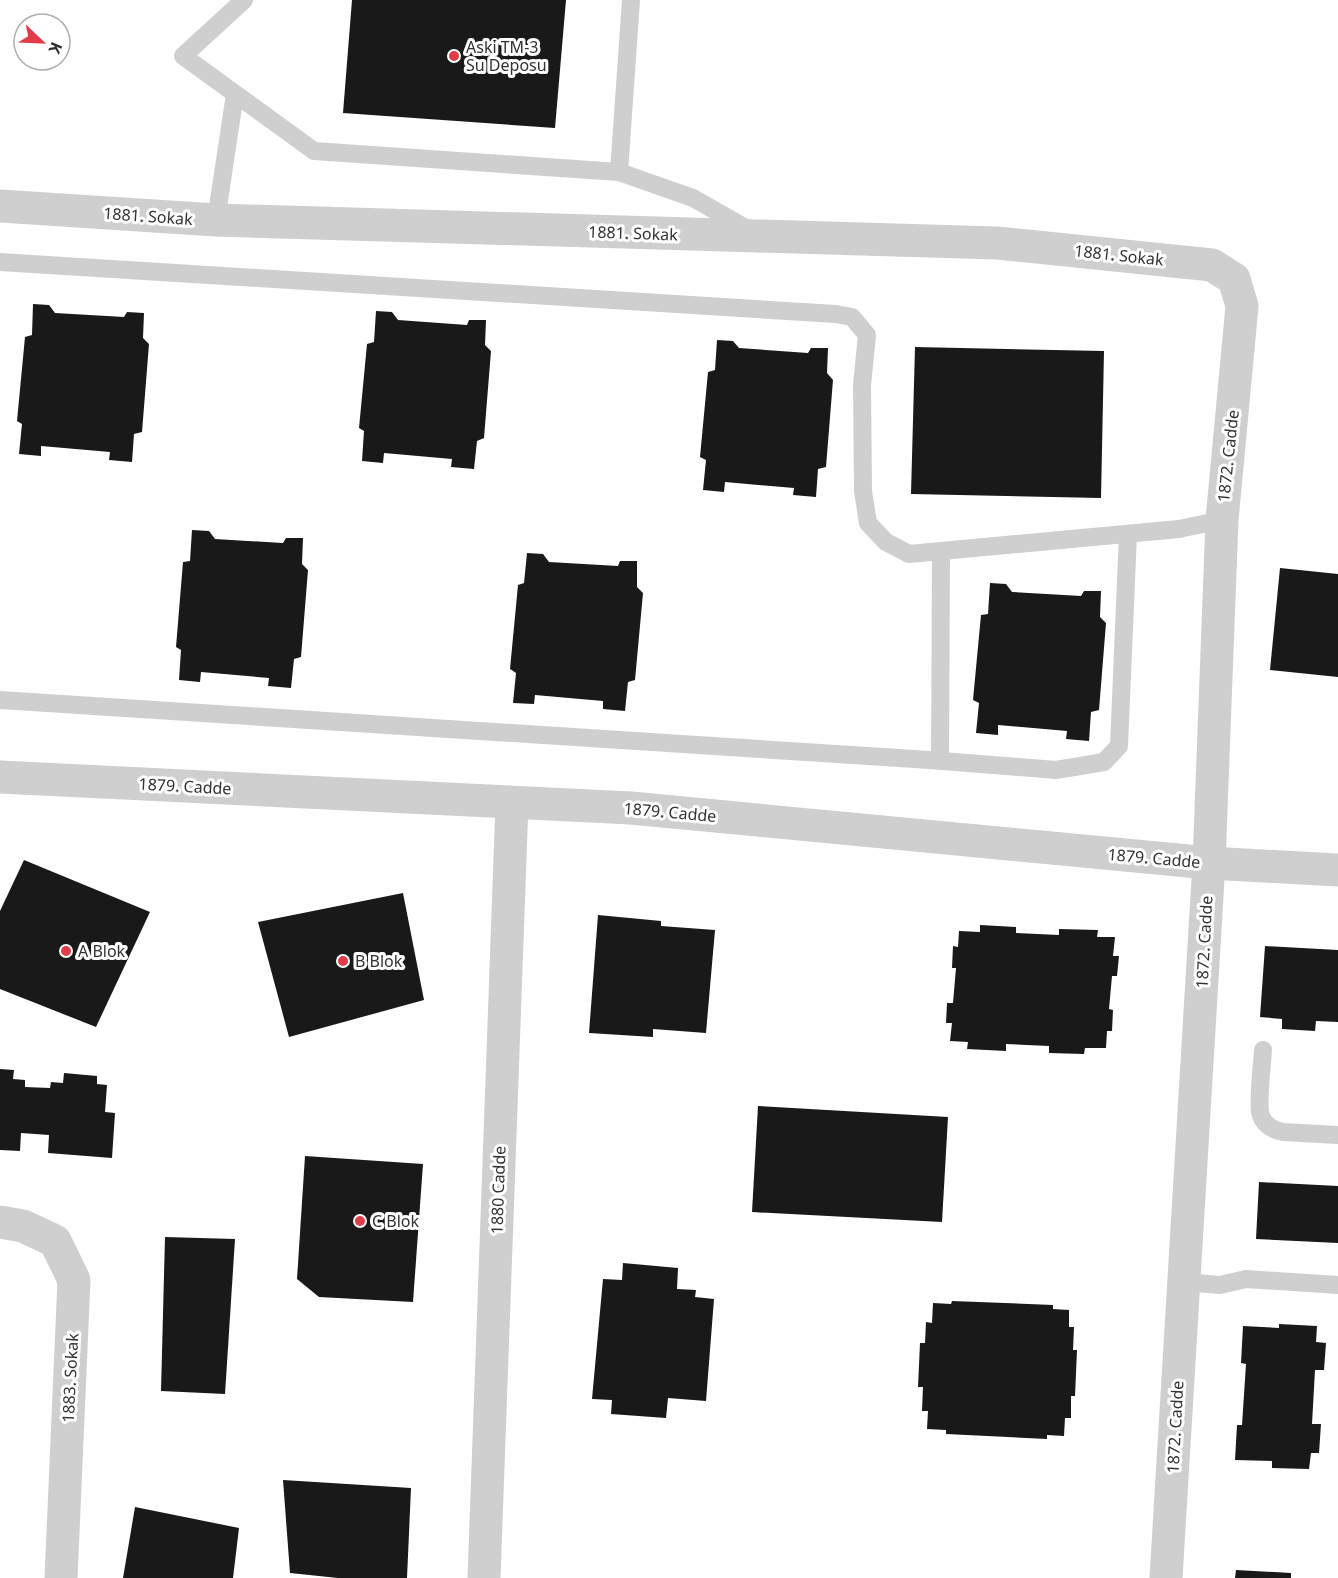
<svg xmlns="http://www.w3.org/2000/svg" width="1338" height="1578" viewBox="0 0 1338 1578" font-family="'Noto Sans',sans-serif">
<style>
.building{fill:#191919}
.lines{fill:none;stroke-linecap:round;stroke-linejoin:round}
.lane{stroke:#cfcfcf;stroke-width:18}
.street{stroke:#cfcfcf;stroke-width:33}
.poi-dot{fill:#e03c49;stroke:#fff;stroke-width:2}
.labels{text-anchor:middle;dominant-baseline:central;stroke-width:6;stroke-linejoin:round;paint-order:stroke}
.poi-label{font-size:16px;fill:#323232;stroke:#fff;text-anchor:start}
.street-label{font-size:16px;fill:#323232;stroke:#fff}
</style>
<rect width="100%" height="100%" fill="#fff"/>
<g class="building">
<path d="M 352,0 L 566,0 L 555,128 L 343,113 Z"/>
<path d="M 33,304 L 49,305 L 55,313 L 124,317 L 127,312 L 144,313 L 143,338 L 149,344 L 142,432 L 134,434 L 132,462 L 109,460 L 110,452 L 41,446 L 41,456 L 19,454 L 22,424 L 17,421 L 25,337 L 32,335 Z"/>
<path d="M 376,311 L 392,312 L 398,320 L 467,325 L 469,320 L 486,320 L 485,345 L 491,351 L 484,438 L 477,441 L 474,469 L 451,467 L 452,459 L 384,453 L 383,463 L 362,461 L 364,431 L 359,428 L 367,344 L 374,342 Z"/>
<path d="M 717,340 L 733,341 L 739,348 L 808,353 L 811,348 L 828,348 L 827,373 L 833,380 L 826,467 L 818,469 L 816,497 L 793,495 L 794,488 L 725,482 L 724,492 L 703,490 L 706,460 L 700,457 L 708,372 L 715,370 Z"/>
<path d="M 915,347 L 1104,351 L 1101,498 L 911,494 Z"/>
<path d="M 192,530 L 209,531 L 215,539 L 283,543 L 286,538 L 303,538 L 302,564 L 308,570 L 301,657 L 294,659 L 291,688 L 268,686 L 269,678 L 201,672 L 200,682 L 179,680 L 181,650 L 176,647 L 183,562 L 190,561 Z"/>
<path d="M 527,553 L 543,554 L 549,562 L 618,566 L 620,561 L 637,561 L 637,587 L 643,593 L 635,680 L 628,682 L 625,711 L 603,709 L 603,701 L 535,695 L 534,704 L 513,703 L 516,673 L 510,669 L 518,585 L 524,583 Z"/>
<path d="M 1280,568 L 1338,574 L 1338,677 L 1270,670 Z"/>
<path d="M 990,583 L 1006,584 L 1012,592 L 1081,596 L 1084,591 L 1101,591 L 1100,617 L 1106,623 L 1099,710 L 1091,712 L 1089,741 L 1066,739 L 1067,731 L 998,725 L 998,735 L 976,733 L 979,703 L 973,700 L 981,615 L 988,614 Z"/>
<path d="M 24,860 L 150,912 L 96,1027 L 0,989 L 0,911 Z"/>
<path d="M 403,893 L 424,1000 L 289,1037 L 258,922 Z"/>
<path d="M 598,915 L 661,921 L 661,926 L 715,930 L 706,1033 L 653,1029 L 653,1037 L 589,1033 Z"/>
<path d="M 980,925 L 1016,927 L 1016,933 L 1059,935 L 1059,929 L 1098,930 L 1097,937 L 1115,937 L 1113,956 L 1119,956 L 1117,976 L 1112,976 L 1109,1009 L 1113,1010 L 1112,1031 L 1107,1031 L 1106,1048 L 1085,1048 L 1084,1054 L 1049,1053 L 1049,1046 L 1006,1044 L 1006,1051 L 967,1049 L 968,1042 L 950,1041 L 952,1023 L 946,1023 L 947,1003 L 953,1003 L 956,968 L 952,968 L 953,946 L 958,947 L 959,931 L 980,932 Z"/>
<path d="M 1265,946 L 1338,950 L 1338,1022 L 1316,1021 L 1315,1031 L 1282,1029 L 1282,1019 L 1260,1017 Z"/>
<path d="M 0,1069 L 14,1070 L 13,1079 L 25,1080 L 25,1087 L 50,1088 L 51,1082 L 63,1083 L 64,1073 L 97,1076 L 97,1084 L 107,1085 L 105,1112 L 115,1113 L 112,1158 L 48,1153 L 49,1135 L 21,1133 L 20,1151 L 0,1150 Z"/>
<path d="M 758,1106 L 948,1117 L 942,1222 L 752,1212 Z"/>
<path d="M 305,1156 L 423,1164 L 413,1302 L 319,1297 L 297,1279 Z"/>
<path d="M 1259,1182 L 1338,1186 L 1338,1243 L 1256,1239 Z"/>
<path d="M 165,1237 L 235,1239 L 225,1394 L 161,1391 Z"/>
<path d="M 623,1263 L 678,1268 L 677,1289 L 696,1290 L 695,1297 L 714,1299 L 706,1401 L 668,1398 L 666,1418 L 611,1414 L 612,1400 L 592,1399 L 603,1279 L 622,1280 Z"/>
<path d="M 952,1301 L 1053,1305 L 1053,1309 L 1069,1310 L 1069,1327 L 1074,1327 L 1073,1350 L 1077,1350 L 1075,1396 L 1071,1396 L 1071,1418 L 1065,1418 L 1064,1436 L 1047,1435 L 1047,1439 L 946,1434 L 946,1430 L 927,1429 L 928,1411 L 922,1411 L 923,1387 L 918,1387 L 920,1343 L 925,1343 L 926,1322 L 932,1323 L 933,1303 L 951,1304 Z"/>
<path d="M 1279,1324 L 1317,1326 L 1316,1342 L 1326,1343 L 1324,1370 L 1315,1370 L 1312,1424 L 1321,1424 L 1319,1453 L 1311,1453 L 1309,1469 L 1272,1468 L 1272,1461 L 1235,1460 L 1237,1425 L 1242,1425 L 1246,1364 L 1241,1363 L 1243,1326 L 1279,1328 Z"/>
<path d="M 283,1480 L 411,1488 L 407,1578 L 338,1578 L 290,1573 Z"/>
<path d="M 135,1507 L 239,1528 L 233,1578 L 123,1578 Z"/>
<path d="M 1236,1570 L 1291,1573 L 1291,1578 L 1235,1578 Z"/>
</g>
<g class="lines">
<g class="lane">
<path d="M 244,0 L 183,56 L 314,151 L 619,172 L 631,0"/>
<path d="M 619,172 L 693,198 L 751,231"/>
<path d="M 216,220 L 235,94"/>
<path d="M 0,262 L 836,314 L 852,317 L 867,335 L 862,385 L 863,491 L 868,523 L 886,542 L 909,554 L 1179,529 L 1222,520"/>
<path d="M 0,700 L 930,760 L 1056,770 L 1104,762 L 1119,746 L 1128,534"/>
<path d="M 940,761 L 941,552"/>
<path d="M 1263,1050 C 1262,1067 1258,1096 1260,1112 C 1262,1124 1273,1130 1283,1132 L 1338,1135"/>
<path d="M 1184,1282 L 1220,1285 L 1246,1279 L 1338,1285"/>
</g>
<g class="street">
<path d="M 0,206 L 216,220 L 997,243 L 1212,265 L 1234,279 L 1242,306 L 1222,520 L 1209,863 L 1166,1578"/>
<path d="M 0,777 L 631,808 L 1209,863 L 1338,870"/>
<path d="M 0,1222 L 23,1226 L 55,1241 L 74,1280 L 61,1578"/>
<path d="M 484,1578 L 512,803"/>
</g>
</g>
<g class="poi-dot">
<circle cx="454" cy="56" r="6"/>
<circle cx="66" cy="951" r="6"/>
<circle cx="343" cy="961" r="6"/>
<circle cx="360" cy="1221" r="6"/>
</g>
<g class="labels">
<g class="poi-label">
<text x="466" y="47">Aski TM-3<tspan x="466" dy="18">Su Deposu</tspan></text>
<text x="78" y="951">A Blok</text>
<text x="355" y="961">B Blok</text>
<text x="372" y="1221">C Blok</text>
</g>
<g class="street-label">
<text transform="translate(148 216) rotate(4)">1881. Sokak</text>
<text transform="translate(633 233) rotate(2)">1881. Sokak</text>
<text transform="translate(1119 255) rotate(6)">1881. Sokak</text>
<text transform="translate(1228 456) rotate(-84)">1872. Cadde</text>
<text transform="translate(185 786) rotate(3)">1879. Cadde</text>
<text transform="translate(670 812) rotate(5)">1879. Cadde</text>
<text transform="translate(1154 858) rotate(5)">1879. Cadde</text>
<text transform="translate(1204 942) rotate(-87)">1872. Cadde</text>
<text transform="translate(498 1190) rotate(-88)">1880 Cadde</text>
<text transform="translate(70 1378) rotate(-87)">1883. Sokak</text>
<text transform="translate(1175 1427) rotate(-87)">1872. Cadde</text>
</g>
</g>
<g transform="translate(42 42) rotate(113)"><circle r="28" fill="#ffffff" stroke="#adadad" stroke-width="1.5"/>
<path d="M0-4.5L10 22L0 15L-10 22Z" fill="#e03c49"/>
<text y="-9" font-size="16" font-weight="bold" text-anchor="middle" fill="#323232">K</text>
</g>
</svg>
